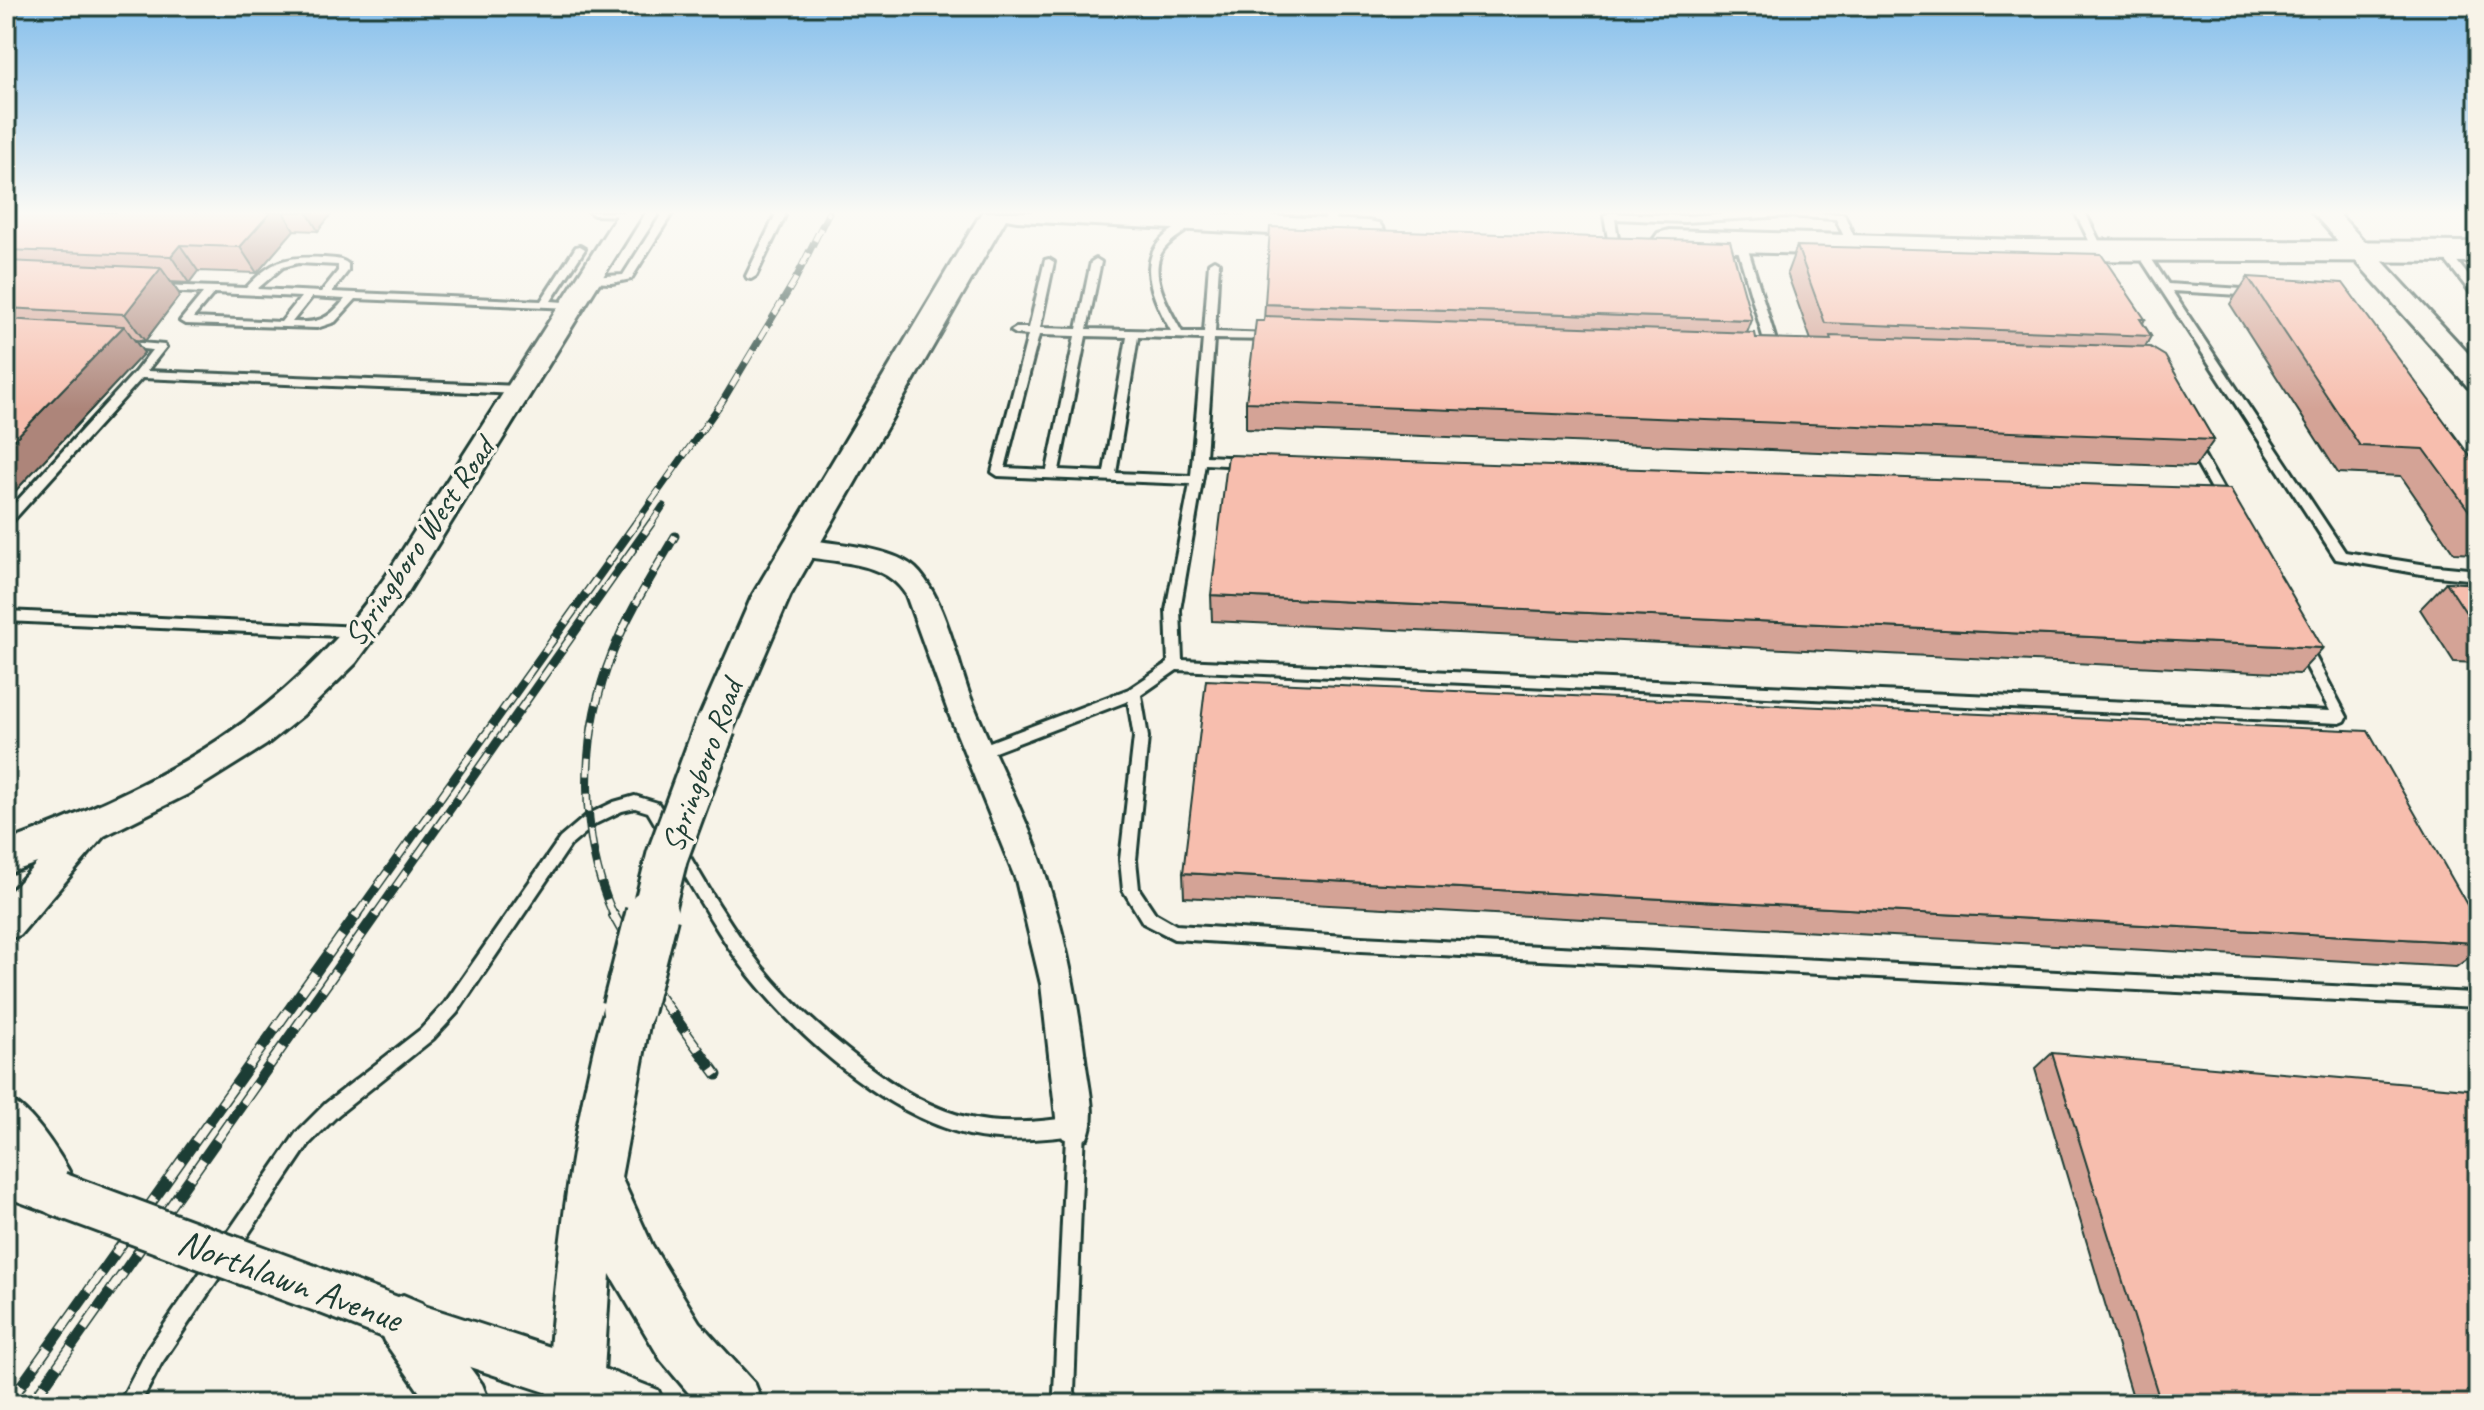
<svg xmlns="http://www.w3.org/2000/svg" width="2484" height="1410" viewBox="0 0 2484 1410" font-family="Caveat,sans-serif">
<style>
.lines{fill:none;stroke-linecap:round;stroke-linejoin:round}
.service-casing{stroke:#1f3d34;stroke-width:6}
.minor-casing{stroke:#1f3d34;stroke-width:6}
.tertiary-casing{stroke:#1f3d34;stroke-width:6}
.secondary-casing{stroke:#1f3d34;stroke-width:6}
.primary-casing{stroke:#1f3d34;stroke-width:6}
.service{fill:#f7f3e8;fill-rule:evenodd}
.minor{fill:#f7f3e8;fill-rule:evenodd}
.tertiary{fill:#f7f3e8;fill-rule:evenodd}
.secondary{fill:#f7f3e8;fill-rule:evenodd}
.primary{fill:#f7f3e8;fill-rule:evenodd}
.rail-far2-casing{stroke:#1f3d34;stroke-width:7}
.rail-far1-casing{stroke:#1f3d34;stroke-width:9}
.rail-casing{stroke:#1f3d34;stroke-width:11}
.rail-far2{stroke:#f7f3e8;stroke-width:5;stroke-dasharray:14;stroke-linecap:butt}
.rail-far1{stroke:#f7f3e8;stroke-width:6;stroke-dasharray:18;stroke-linecap:butt}
.rail{stroke:#f7f3e8;stroke-width:8;stroke-dasharray:23;stroke-linecap:butt}
.tertiary-bridge-casing{stroke:#1f3d34;stroke-width:49;stroke-linecap:butt}
.secondary-bridge-far1-casing{stroke:#1f3d34;stroke-width:46;stroke-linecap:butt}
.secondary-bridge-casing{stroke:#1f3d34;stroke-width:57;stroke-linecap:butt}
.tertiary-bridge{stroke:#f7f3e8;stroke-width:43}
.secondary-bridge-far1{stroke:#f7f3e8;stroke-width:40}
.secondary-bridge{stroke:#f7f3e8;stroke-width:51}
.wall{fill:#d4a396;stroke:#1f3d34;stroke-width:2}
.shaded-wall{fill:#ad857a;stroke:#1f3d34;stroke-width:2}
.building{fill:#f7beae;stroke:#1f3d34;stroke-width:2}
.labels{text-anchor:middle;dominant-baseline:central;stroke-width:7;stroke-linejoin:round;paint-order:stroke}
.street-label{font-size:32px;fill:#1f3d34;stroke:#f7f3e8}
.near-street-label{font-size:38px;fill:#1f3d34;stroke:#f7f3e8}
</style>
<rect width="100%" height="100%" fill="#f7f3e8"/>
<filter id="ink" filterUnits="userSpaceOnUse"><feTurbulence type="fractalNoise" baseFrequency=".0125" numOctaves="2"/><feDisplacementMap in="SourceGraphic" scale="16" xChannelSelector="R" yChannelSelector="G"/><feConvolveMatrix kernelMatrix="1 2 1 2 8 2 1 2 1" color-interpolation-filters="sRGB"/></filter>
<g filter="url(#ink)">
<g class="lines">
<defs>
<g id="service">
<path d="M 589,212 L 634,212 L 635,213 L 630,216 L 594,215 Z"/>
<path d="M 663,212 L 673,212 L 631,279 L 612,283 L 584,282 L 584,278 L 588,277 L 623,275 Z"/>
<path d="M 773,212 L 783,212 L 785,216 L 756,276 L 751,279 L 747,278 L 746,276 L 775,216 Z"/>
<path d="M 1326,212 L 1336,212 L 1334,229 L 1329,232 L 1324,229 Z"/>
<path d="M 1760,212 L 1844,214 L 1858,246 L 1849,248 L 1836,219 L 1785,216 L 1684,222 L 1615,219 L 1618,239 L 1613,242 L 1608,239 L 1604,216 L 1609,213 L 1684,216 Z"/>
<path d="M 2075,212 L 2085,212 L 2104,251 L 2103,253 L 2094,251 Z"/>
<path d="M 1191,220 L 1195,221 L 1195,225 C 1185,232 1172,239 1164,249 C 1146,272 1170,310 1182,332 L 1204,332 L 1209,263 L 1214,260 L 1219,263 L 1215,332 L 1273,334 L 1278,337 L 1273,340 L 1214,339 L 1206,456 L 1246,458 L 1252,462 L 1246,466 L 1205,464 L 1180,610 L 1182,660 L 2330,711 L 2295,645 L 2302,640 L 2307,641 L 2347,717 L 2345,721 L 2340,723 L 1177,670 L 1141,695 L 1148,737 L 1136,860 L 1139,889 L 1155,913 L 1176,925 L 1361,937 L 2473,993 L 2478,991 L 2478,1007 L 1361,951 L 1174,939 L 1143,923 L 1123,890 L 1120,860 L 1134,737 L 1128,701 L 979,758 L 974,756 L 972,752 L 974,748 L 1129,689 L 1168,663 L 1166,610 L 1190,484 L 998,476 L 992,472 L 1028,335 L 1016,334 L 1011,331 L 1016,328 L 1029,328 L 1045,260 L 1049,259 L 1054,262 L 1040,328 L 1077,329 L 1091,262 L 1096,259 L 1101,262 L 1087,329 L 1171,331 C 1145,285 1132,246 1191,220 ZM 1039,335 L 1075,336 L 1047,470 L 1005,468 ZM 1086,336 L 1127,337 L 1104,472 L 1059,470 ZM 1138,337 L 1203,339 L 1191,476 L 1116,473 Z"/>
<path d="M 1741,240 L 1746,243 L 1780,354 L 1778,356 L 1770,356 L 1768,354 L 1736,243 Z"/>
<path d="M 580,246 L 585,249 L 551,301 L 576,303 L 577,305 L 572,308 L 356,299 L 335,322 L 317,328 L 185,324 L 180,321 L 203,293 L 158,291 L 153,288 L 158,285 L 246,288 C 272,260 286,256 324,258 C 334,259 341,258 348,264 L 348,271 L 332,292 L 541,301 L 576,247 ZM 298,263 L 338,265 L 338,271 L 321,292 L 257,289 L 283,267 ZM 214,293 L 301,297 L 281,322 L 193,318 ZM 312,297 L 345,299 C 328,320 319,323 292,322 Z"/>
<path d="M 2141,248 L 2145,249 L 2168,284 L 2257,290 L 2262,293 L 2257,296 L 2172,291 L 2345,552 L 2427,565 L 2478,570 L 2478,580 L 2427,575 L 2336,559 L 2136,251 Z"/>
<path d="M 2444,249 L 2448,250 L 2478,288 L 2478,298 L 2474,297 L 2439,252 Z"/>
<path d="M 118,341 L 164,345 L 166,347 L 147,371 L 519,386 L 525,390 L 519,394 L 142,378 L 10,524 L 6,525 L 6,513 L 135,372 L 152,350 L 114,346 L 114,342 Z"/>
<path d="M 2192,441 L 2198,445 L 2231,503 L 2229,506 L 2221,506 L 2219,503 L 2186,445 Z"/>
<path d="M 6,611 L 361,627 L 368,632 L 361,637 L 6,621 Z"/>
<path d="M 635,796 L 658,803 C 691,856 720,913 759,963 C 789,1001 826,1034 864,1063 C 894,1086 929,1108 966,1117 C 1001,1126 1039,1122 1075,1117 L 1081,1120 L 1084,1126 L 1074,1392 L 1079,1404 L 1059,1404 L 1054,1393 L 1066,1136 C 1034,1140 1001,1142 969,1135 C 880,1115 779,1022 729,948 C 700,904 675,857 648,812 L 635,808 L 622,811 L 597,823 L 570,846 L 457,1013 L 433,1039 L 338,1115 L 309,1144 L 161,1364 L 140,1404 L 119,1404 L 147,1350 L 297,1132 L 326,1103 L 421,1029 L 445,1003 L 560,838 L 587,815 L 614,802 Z"/>
</g>
<g id="minor">
<path d="M 798,538 C 831,544 890,546 915,568 C 944,595 957,660 970,696 C 990,747 1016,796 1036,847 C 1062,918 1077,992 1086,1066 C 1089,1089 1097,1117 1087,1138 L 1075,1143 L 1063,1138 L 1057,1126 L 1041,984 L 1016,880 L 949,714 L 906,595 C 884,557 826,564 789,553 L 785,547 L 789,541 Z"/>
<path d="M 576,1358 L 658,1390 L 664,1404 L 593,1404 L 562,1392 L 556,1378 L 562,1364 Z"/>
</g>
<g id="tertiary">
<path d="M 619,212 L 643,212 L 408,592 L 356,663 L 302,716 L 266,745 L 188,794 L 104,836 L 20,935 L 6,940 L 6,896 L 37,863 L 6,874 L 6,842 C 164,784 288,716 386,576 Z"/>
<path d="M 2312,212 L 2337,212 L 2478,364 L 2478,390 L 2468,387 Z"/>
<path d="M 6,1098 C 33,1108 69,1167 80,1194 L 74,1210 L 58,1216 L 6,1197 Z"/>
<path d="M 310,1264 L 403,1299 L 593,1361 L 600,1378 L 593,1395 L 576,1402 L 403,1345 L 294,1303 L 287,1287 L 294,1271 Z"/>
</g>
<g id="secondary">
<path d="M 982,212 L 1010,212 L 790,596 L 729,738 L 715,743 L 701,738 L 695,727 L 752,596 Z"/>
<path d="M 628,987 L 645,994 L 652,1009 L 621,1177 L 652,1245 L 699,1322 L 755,1384 L 763,1404 L 698,1404 L 661,1360 L 610,1274 L 602,1404 L 546,1404 C 553,1300 563,1196 584,1094 C 592,1061 597,1025 611,994 Z"/>
<path d="M 403,1295 L 422,1303 L 482,1384 L 490,1404 L 428,1404 L 384,1341 L 376,1322 L 384,1303 Z"/>
</g>
<g id="primary">
<path d="M 1001,212 L 1191,212 L 1368,221 L 1379,223 L 1384,230 L 1379,237 L 1368,239 L 1017,221 L 1006,219 Z"/>
<path d="M 1669,230 L 2024,240 L 2478,242 L 2478,262 L 2024,260 L 1669,250 L 1658,247 L 1653,240 L 1658,233 Z"/>
</g>
</defs>
<use href="#service" class="service-casing"/>
<use href="#minor" class="minor-casing"/>
<use href="#tertiary" class="tertiary-casing"/>
<use href="#secondary" class="secondary-casing"/>
<use href="#primary" class="primary-casing"/>
<use href="#service" class="service"/>
<use href="#minor" class="minor"/>
<use href="#tertiary" class="tertiary"/>
<use href="#secondary" class="secondary"/>
<use href="#primary" class="primary"/>
<defs>
<g id="rail-far2">
<path d="M 635,524 L 722,402 L 795,280 L 829,212"/>
<path d="M 651,524 L 663,506"/>
</g>
<g id="rail-far1">
<path d="M 356,916 L 637,522"/>
<path d="M 375,916 L 652,522"/>
<path d="M 614,916 C 578,837 580,734 612,654 C 628,613 653,574 675,536"/>
</g>
<g id="rail">
<path d="M 613,914 L 657,993 L 717,1075"/>
<path d="M 8,1404 L 357,914"/>
<path d="M 31,1404 L 376,914"/>
</g>
</defs>
<use href="#rail-far2" class="rail-far2-casing"/>
<use href="#rail-far1" class="rail-far1-casing"/>
<use href="#rail" class="rail-casing"/>
<use href="#rail-far2" class="rail-far2"/>
<use href="#rail-far1" class="rail-far1"/>
<use href="#rail" class="rail"/>
<defs>
<path id="tertiary-bridge" d="M 58,1194 L 310,1287"/>
<path id="secondary-bridge-far1" d="M 652,916 L 667,857 L 715,727"/>
<path id="secondary-bridge" d="M 628,1009 L 652,914"/>
</defs>
<use href="#tertiary-bridge" class="tertiary-bridge-casing"/>
<use href="#secondary-bridge-far1" class="secondary-bridge-far1-casing"/>
<use href="#secondary-bridge" class="secondary-bridge-casing"/>
<use href="#tertiary-bridge" class="tertiary-bridge"/>
<use href="#secondary-bridge-far1" class="secondary-bridge-far1"/>
<use href="#secondary-bridge" class="secondary-bridge"/>
</g>
<g class="wall">
<path d="M 6,212 L 333,212 L 318,231 L 294,230 L 257,273 L 198,271 L 189,283 L 171,282 L 180,295 L 145,341 L 135,340 L 144,353 L 6,501 Z"/>
<path d="M 1797,246 L 2145,319 L 2143,323 L 2151,336 L 2145,347 L 2214,440 L 2195,467 L 1246,429 L 1246,402 L 1264,321 L 1265,304 L 1752,320 L 1747,333 L 1756,338 L 1811,340 L 1787,273 Z"/>
<path d="M 2248,277 L 2478,467 L 2478,554 L 2454,553 L 2401,476 L 2338,473 L 2230,304 Z"/>
<path d="M 2446,582 L 2478,584 L 2478,663 L 2454,662 L 2420,609 Z"/>
<path d="M 1211,595 L 2323,648 L 2299,674 L 1212,621 Z"/>
<path d="M 1183,873 L 2478,943 L 2478,951 L 2456,967 L 1184,897 Z"/>
<path d="M 2052,1053 L 2478,1404 L 2135,1404 L 2035,1069 Z"/>
</g>
<g class="shaded-wall">
<path d="M 271,212 L 283,212 L 294,230 L 257,273 L 240,247 Z"/>
<path d="M 307,212 L 333,212 L 318,231 Z"/>
<path d="M 180,245 L 198,271 L 189,283 L 171,256 Z"/>
<path d="M 161,268 L 180,295 L 145,341 L 125,314 Z"/>
<path d="M 124,326 L 144,353 L 6,501 L 6,448 Z"/>
</g>
<g class="building">
<path d="M 6,212 L 271,212 L 240,247 L 180,245 L 171,256 L 6,250 Z"/>
<path d="M 1270,227 L 1730,241 L 1752,320 L 1265,304 Z"/>
<path d="M 1797,246 L 2101,254 L 2145,319 L 2140,319 L 2151,336 L 1825,323 Z"/>
<path d="M 6,261 L 161,268 L 125,314 L 6,308 Z"/>
<path d="M 2248,277 L 2343,283 L 2478,467 L 2478,523 L 2424,449 L 2360,446 Z"/>
<path d="M 1265,316 L 1755,333 L 1756,338 L 1831,340 L 1830,336 L 2150,347 L 2165,356 L 2214,440 L 1246,402 L 1256,321 L 1264,321 Z"/>
<path d="M 6,319 L 124,326 L 6,448 Z"/>
<path d="M 1228,455 L 2230,489 L 2323,648 L 1211,595 Z"/>
<path d="M 2446,582 L 2478,584 L 2478,631 Z"/>
<path d="M 1206,680 L 2368,731 L 2478,924 L 2478,943 L 1183,873 Z"/>
<path d="M 2052,1053 L 2478,1090 L 2478,1404 L 2161,1404 Z"/>
</g>
</g>
<linearGradient id="sky" x2="0" y2="1"><stop stop-color="#84beeb"/><stop offset="0.52" stop-color="#fbfaf5"/><stop offset="1" stop-color="#fbfaf5" stop-opacity="0"/></linearGradient>
<rect width="2484" height="409" fill="url(#sky)"/>
<g class="labels">
<g class="street-label">
<text transform="translate(419 542) rotate(-56)">Springboro West Road</text>
<text transform="translate(702 766) rotate(-70)">Springboro Road</text>
</g>
<g class="near-street-label">
<text transform="translate(290 1280) rotate(20)">Northlawn Avenue</text>
</g>
</g>
<rect width="2484" height="1410" fill="none" stroke="#f7f3e8" stroke-width="32"/>
<rect x="16" y="16" width="2452" height="1378" fill="none" stroke="#1f3d34" stroke-width="3" filter="url(#ink)"/>
</svg>
